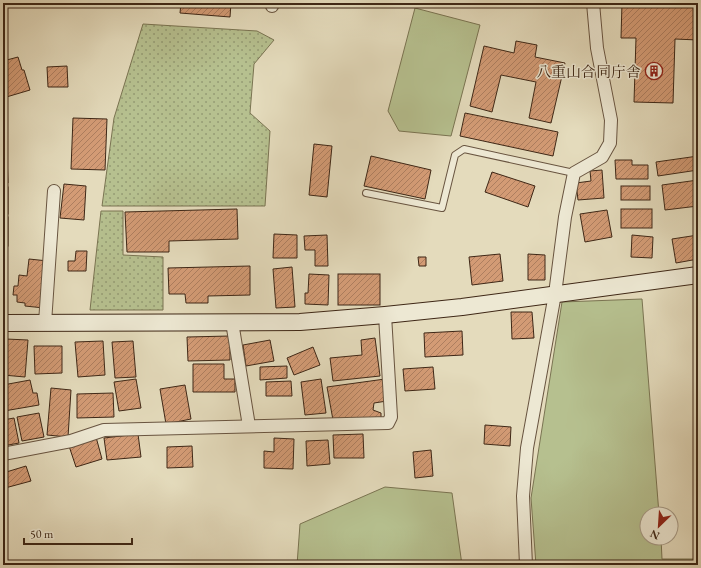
<svg xmlns="http://www.w3.org/2000/svg" width="701" height="568" viewBox="0 0 701 568" font-family="'EB Garamond','Noto Serif JP',serif">
<style>
.green{fill:#b6c08f;stroke:#7a7452}
.park{fill:url(#park-dots);stroke:#7a7452}
.building{fill:url(#building-hatch);stroke:#3e2716}
.lines{fill:none;stroke-linecap:round;stroke-linejoin:round}
.lane-casing{stroke:#685440;stroke-width:8}
.street-casing{stroke:#685440;stroke-width:14}
.secondary-casing{stroke:#3e2716;stroke-width:18}
.lane{stroke:#ede8d3;stroke-width:6}
.street{stroke:#ede8d3;stroke-width:12}
.secondary{stroke:#ede8d3;stroke-width:16}
.labels{text-anchor:middle;dominant-baseline:central;stroke-width:3;stroke-linejoin:round;paint-order:stroke}
.poi-label{font-size:15px;fill:#3e2716;stroke:#ede8d3;text-anchor:end}
</style>
<defs>
<pattern id="park-dots" width="8" height="8" patternUnits="userSpaceOnUse"><rect width="8" height="8" fill="#b6c08f"/><path d="M2 2h.1M6 6h.1" fill="none" stroke="#959c74" stroke-width="1.8" stroke-linecap="round"/></pattern>
<pattern id="building-hatch" width="6" height="6" patternUnits="userSpaceOnUse"><rect width="6" height="6" fill="#d39b75"/><path d="M-1 1l2-2M0 6l6-6M5 7l2-2" fill="none" stroke="#ad7e5f"/></pattern>
</defs>
<rect width="100%" height="100%" fill="#e4dbbc"/>
<filter id="stains"><feTurbulence type="fractalNoise" baseFrequency=".005" numOctaves="4"/><feColorMatrix values="0 0 0 0 .2 0 0 0 0 .09 0 0 0 0 .02 0 0 0 .5 -.17"/></filter>
<radialGradient id="worn" r=".72"><stop offset=".6" stop-color="#630" stop-opacity="0"/><stop offset="1" stop-color="#630" stop-opacity=".3"/></radialGradient>
<g class="green">
<path d="M 415,8 L 480,25 L 451,136 L 399,131 L 388,111 Z"/>
<path d="M 642,299 L 659,514 L 647,514 L 647,538 L 661,538 L 662,559 L 698,559 L 698,565 L 536,565 L 531,498 L 562,302 Z"/>
<path d="M 385,487 L 452,493 L 462,565 L 297,565 L 300,524 Z"/>
</g>
<g class="park">
<path d="M 143,24 L 257,31 L 274,40 L 254,64 L 250,113 L 270,131 L 265,206 L 102,206 L 114,118 Z"/>
<path d="M 101,211 L 123,211 L 123,255 L 163,257 L 163,310 L 90,310 Z"/>
</g>
<g class="building">
<path d="M 181,3 L 231,3 L 230,17 L 180,13 Z"/>
<path d="M 622,3 L 698,3 L 698,40 L 675,39 L 673,103 L 634,102 L 636,38 L 621,38 Z"/>
<path d="M 516,41 L 537,45 L 535,57 L 565,63 L 551,123 L 529,118 L 536,82 L 501,75 L 492,112 L 470,106 L 484,46 L 514,53 Z"/>
<path d="M 18,57 L 22,70 L 24,70 L 30,90 L 3,98 L 3,61 Z"/>
<path d="M 67,66 L 68,87 L 48,87 L 47,67 Z"/>
<path d="M 465,113 L 558,132 L 553,156 L 460,136 Z"/>
<path d="M 73,118 L 107,119 L 105,170 L 71,169 Z"/>
<path d="M 314,144 L 332,146 L 327,197 L 309,195 Z"/>
<path d="M 3,154 L 7,154 L 8,183 L 3,183 Z"/>
<path d="M 371,156 L 431,170 L 425,199 L 364,186 Z"/>
<path d="M 698,156 L 698,170 L 658,176 L 656,162 Z"/>
<path d="M 615,160 L 632,160 L 632,165 L 648,165 L 648,179 L 616,179 Z"/>
<path d="M 602,170 L 604,198 L 578,200 L 576,183 L 591,181 L 590,171 Z"/>
<path d="M 492,172 L 535,186 L 528,207 L 485,192 Z"/>
<path d="M 698,180 L 698,206 L 665,210 L 662,185 Z"/>
<path d="M 64,184 L 86,186 L 84,220 L 60,218 Z"/>
<rect x="621" y="186" width="29" height="14"/>
<rect x="3" y="187" width="5" height="27"/>
<path d="M 237,209 L 238,239 L 169,241 L 169,252 L 127,252 L 125,212 Z"/>
<rect x="621" y="209" width="31" height="19"/>
<path d="M 607,210 L 612,237 L 585,242 L 580,214 Z"/>
<rect x="3" y="217" width="5" height="29"/>
<path d="M 274,234 L 297,235 L 297,258 L 273,258 Z"/>
<path d="M 327,235 L 328,266 L 315,266 L 315,250 L 305,250 L 304,236 Z"/>
<path d="M 632,235 L 653,237 L 652,258 L 631,257 Z"/>
<path d="M 698,235 L 698,259 L 676,263 L 672,239 Z"/>
<path d="M 3,249 L 5,249 L 6,254 L 5,281 L 3,281 Z"/>
<path d="M 76,251 L 87,251 L 86,271 L 68,271 L 68,261 L 75,261 Z"/>
<path d="M 500,254 L 503,281 L 472,285 L 469,257 Z"/>
<path d="M 528,254 L 545,255 L 545,280 L 528,280 Z"/>
<path d="M 418,257 L 426,257 L 426,266 L 419,266 Z"/>
<path d="M 29,259 L 48,261 L 44,308 L 25,306 L 25,303 L 17,302 L 17,295 L 13,295 L 14,286 L 18,286 L 19,275 L 27,276 Z"/>
<path d="M 250,266 L 250,295 L 208,296 L 208,303 L 186,303 L 185,294 L 169,294 L 168,268 Z"/>
<path d="M 292,267 L 295,307 L 276,308 L 273,269 Z"/>
<path d="M 309,274 L 329,275 L 328,305 L 305,304 L 305,293 L 308,293 Z"/>
<rect x="338" y="274" width="42" height="31"/>
<path d="M 511,312 L 532,312 L 534,338 L 512,339 Z"/>
<path d="M 462,331 L 463,355 L 425,357 L 424,333 Z"/>
<path d="M 230,336 L 230,360 L 188,361 L 187,337 Z"/>
<path d="M 375,338 L 380,376 L 333,381 L 330,358 L 362,355 L 361,340 Z"/>
<path d="M 6,339 L 28,340 L 25,377 L 3,375 Z"/>
<path d="M 270,340 L 274,361 L 246,366 L 243,345 Z"/>
<path d="M 103,341 L 105,375 L 78,377 L 75,342 Z"/>
<path d="M 133,341 L 136,377 L 115,378 L 112,342 Z"/>
<path d="M 34,346 L 62,346 L 62,373 L 35,374 Z"/>
<path d="M 313,347 L 320,365 L 294,375 L 287,358 Z"/>
<path d="M 193,364 L 224,364 L 224,379 L 235,379 L 235,392 L 193,392 Z"/>
<path d="M 287,366 L 287,378 L 260,380 L 260,367 Z"/>
<path d="M 433,367 L 435,389 L 405,391 L 403,369 Z"/>
<path d="M 136,379 L 141,408 L 119,411 L 114,382 Z"/>
<path d="M 321,379 L 326,413 L 305,415 L 301,382 Z"/>
<path d="M 385,379 L 387,401 L 374,403 L 373,410 L 381,413 L 381,418 L 333,420 L 327,387 Z"/>
<path d="M 30,380 L 33,393 L 37,393 L 39,405 L 4,411 L 3,385 Z"/>
<path d="M 291,381 L 292,396 L 266,396 L 266,382 Z"/>
<path d="M 185,385 L 191,419 L 166,424 L 160,389 Z"/>
<path d="M 51,388 L 71,390 L 68,437 L 47,435 Z"/>
<path d="M 113,393 L 114,417 L 77,418 L 77,394 Z"/>
<path d="M 39,413 L 44,437 L 22,441 L 17,417 Z"/>
<path d="M 14,418 L 19,443 L 3,446 L 3,420 Z"/>
<path d="M 485,425 L 511,427 L 510,446 L 484,444 Z"/>
<path d="M 138,434 L 141,457 L 107,460 L 104,438 Z"/>
<path d="M 363,434 L 364,458 L 334,458 L 333,435 Z"/>
<path d="M 96,437 L 102,459 L 76,467 L 69,446 Z"/>
<path d="M 274,438 L 294,439 L 293,469 L 264,468 L 264,451 L 274,452 Z"/>
<path d="M 328,440 L 330,464 L 307,466 L 306,441 Z"/>
<path d="M 192,446 L 193,467 L 167,468 L 167,447 Z"/>
<path d="M 431,450 L 433,476 L 415,478 L 413,452 Z"/>
<path d="M 26,466 L 31,481 L 5,488 L 3,473 Z"/>
</g>
<g class="lines">
<defs>
<path id="lane" d="M 366,193 L 442,208 L 455,155 L 464,149 L 574,173"/>
<g id="street">
<path d="M 272,6 L 272,3"/>
<path d="M 232,322 L 249,426"/>
<path d="M 45,323 L 54,191"/>
<path d="M 3,454 L 71,441 L 104,430 L 388,423 L 391,417 L 385,315"/>
<path d="M 526,565 L 523,496 L 527,448 L 555,294 L 565,217 L 574,173 L 602,157 L 610,143 L 611,120 L 597,48 L 593,3"/>
</g>
<path id="secondary" d="M 3,323 L 300,322 L 385,315 L 462,307 L 698,275"/>
</defs>
<use href="#lane" class="lane-casing"/>
<use href="#street" class="street-casing"/>
<use href="#secondary" class="secondary-casing"/>
<use href="#lane" class="lane"/>
<use href="#street" class="street"/>
<use href="#secondary" class="secondary"/>
</g>
<defs>
<symbol id="building-ring" viewBox="-11 -11 22 22"><circle r="9.5" fill="#ede8d3" stroke="#8f2418" stroke-width="1.5"/><path d="M-4-6H4V6H1V3H-1V6H-4ZM-2.5-4.3h1.7v1.8h-1.7ZM.8-4.3h1.7v1.8H.8ZM-2.5-1h1.7V.8h-1.7ZM.8-1h1.7V.8H.8Z" fill="#8f2418"/></symbol>
</defs>
<g fill-rule="evenodd">
<use href="#building-ring" x="644" y="61" width="20" height="20"/>
</g>
<g class="labels">
<g class="poi-label">
<text x="641" y="71">八重山合同庁舎</text>
</g>
</g>
<rect width="701" height="568" fill="none" stroke="#e4dbbc" stroke-width="16"/>
<rect x="4" y="4" width="693" height="560" fill="none" stroke="#3e2716" stroke-width="2"/>
<rect x="8" y="8" width="685" height="552" fill="none" stroke="#3e2716"/>
<g transform="translate(659 526) rotate(205)"><circle r="19" fill="#ede8d3" stroke="#a79b87"/>
<path d="M0-3L7 15L0 10L-7 15Z" fill="#8f2418"/>
<text y="-6" font-size="11" font-weight="bold" text-anchor="middle" fill="#3e2716">N</text>
</g>
<path d="M24 538v6h108v-6" fill="none" stroke="#3e2716" stroke-width="2"/>
<text x="30" y="538" font-size="12" fill="#3e2716" stroke="#ede8d3" stroke-width="3" paint-order="stroke">50 m</text>
<rect width="100%" height="100%" filter="url(#stains)"/>
<rect width="100%" height="100%" fill="url(#worn)"/>
</svg>
